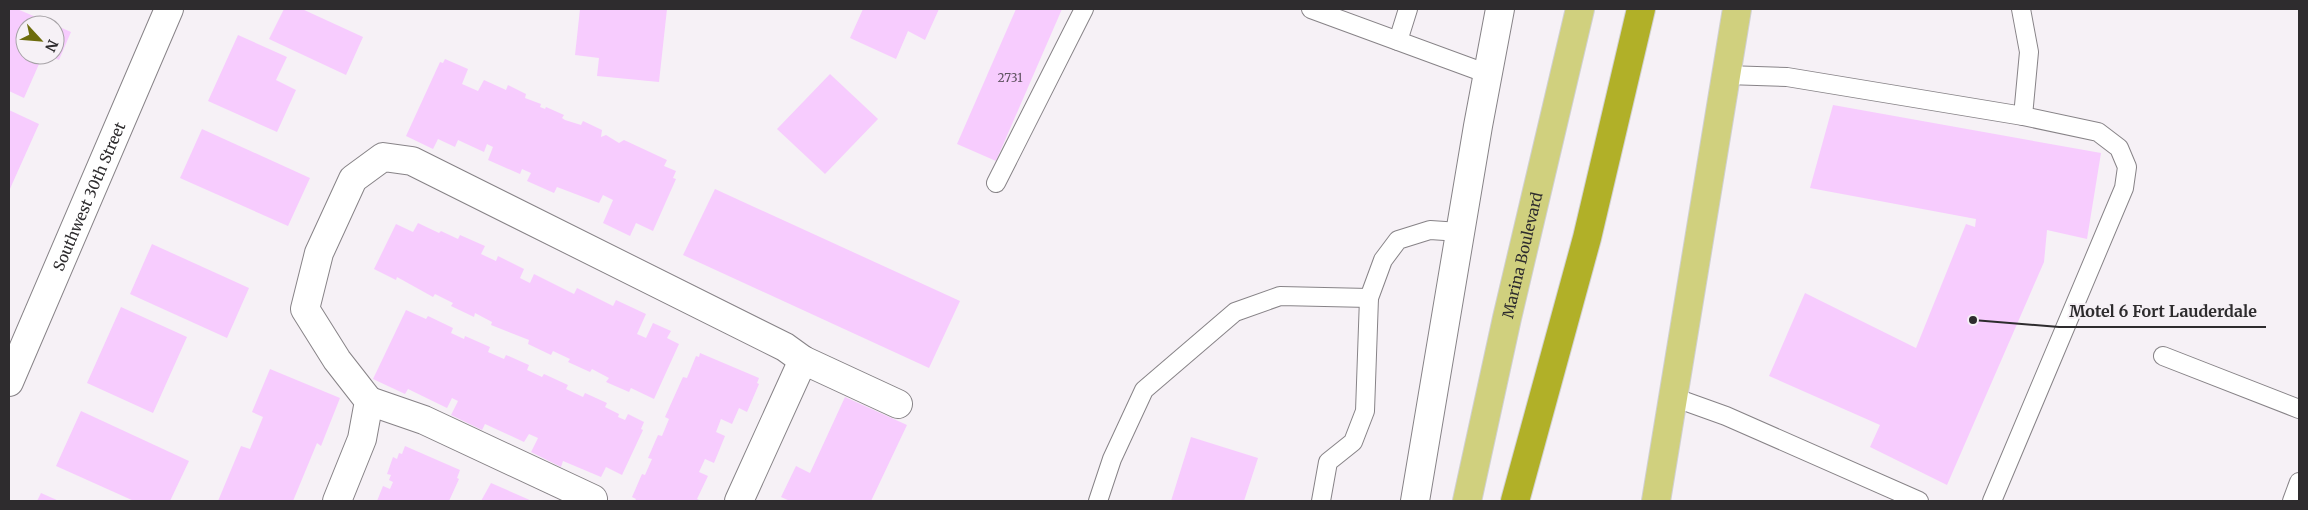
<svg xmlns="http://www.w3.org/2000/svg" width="2308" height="510" viewBox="0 0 2308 510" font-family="Merriweather,serif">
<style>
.building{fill:#f7ccfe}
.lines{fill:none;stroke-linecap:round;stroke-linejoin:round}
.service-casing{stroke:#878387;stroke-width:20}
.minor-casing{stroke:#878387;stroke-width:30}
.secondary-casing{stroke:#878387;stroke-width:30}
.primary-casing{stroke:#d1d1d1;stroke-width:30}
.motorway-casing{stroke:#d1d1d1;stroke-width:30}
.service{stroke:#fff;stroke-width:18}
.minor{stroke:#fff;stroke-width:28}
.secondary{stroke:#fff;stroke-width:28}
.primary{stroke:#d0d07e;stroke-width:28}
.motorway{stroke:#b1b028;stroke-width:28}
.labels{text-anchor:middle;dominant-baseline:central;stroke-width:4;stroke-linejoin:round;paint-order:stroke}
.number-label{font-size:12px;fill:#605462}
.street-label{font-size:15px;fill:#2e2c2e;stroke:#f6f1f6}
.leader{fill:none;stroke:#2e2c2e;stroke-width:2}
.callout-dot{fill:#2e2c2e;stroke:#f6f1f6;stroke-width:2}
.callout-label{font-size:16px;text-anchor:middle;font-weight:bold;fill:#2e2c2e;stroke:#f6f1f6;stroke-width:4;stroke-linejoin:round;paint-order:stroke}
</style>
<rect width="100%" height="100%" fill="#f6f1f6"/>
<g class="building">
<path d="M 9,9 L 17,9 L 55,25 L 25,25 L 25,55 L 43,55 L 24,98 L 9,91 Z"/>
<path d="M 284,9 L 302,9 L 363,37 L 346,75 L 269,39 Z"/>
<path d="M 580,9 L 667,9 L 659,82 L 597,76 L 599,58 L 575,55 Z"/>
<path d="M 863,9 L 939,9 L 925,40 L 908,31 L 896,59 L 850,38 Z"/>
<path d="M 1016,9 L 1062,9 L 996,161 L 957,144 Z"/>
<path d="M 55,25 L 71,32 L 59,60 L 48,55 L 55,55 Z"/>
<path d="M 238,35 L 287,57 L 276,80 L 296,90 L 277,132 L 208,101 Z"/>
<path d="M 445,59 L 468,69 L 462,84 L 478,91 L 484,80 L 506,90 L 508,85 L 526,94 L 525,98 L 541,104 L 540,107 L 545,109 L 546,107 L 564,115 L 562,118 L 565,120 L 581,125 L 583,121 L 602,130 L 601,137 L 606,135 L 619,143 L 624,140 L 667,160 L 664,166 L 676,171 L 673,178 L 676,179 L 653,231 L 636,223 L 630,236 L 603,223 L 613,200 L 603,195 L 599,203 L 557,187 L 554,193 L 527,181 L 531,173 L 522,169 L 520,174 L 488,160 L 493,147 L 487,144 L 484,152 L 458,140 L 455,147 L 438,139 L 433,149 L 406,136 L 440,62 L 443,63 Z"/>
<path d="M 830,74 L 878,119 L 825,174 L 777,129 Z"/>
<path d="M 1833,105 L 2101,153 L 2087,239 L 2047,230 L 2044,262 L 1947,485 L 1870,447 L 1880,425 L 1769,376 L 1805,293 L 1916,348 L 1966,224 L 1975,227 L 1976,219 L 1810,188 Z"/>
<path d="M 9,110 L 39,124 L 9,191 Z"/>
<path d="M 202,129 L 310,178 L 288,226 L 180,178 Z"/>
<path d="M 715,189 L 960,301 L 929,368 L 683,255 Z"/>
<path d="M 418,223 L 439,233 L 441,231 L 458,239 L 460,235 L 485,246 L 481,254 L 496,261 L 498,256 L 524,269 L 520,278 L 530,283 L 534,274 L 574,294 L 577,288 L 613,306 L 616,300 L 646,314 L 637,334 L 646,338 L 653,323 L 671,331 L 667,338 L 679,344 L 654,399 L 631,388 L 629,392 L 606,382 L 609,378 L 592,369 L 590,372 L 568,362 L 570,359 L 553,351 L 551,355 L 528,344 L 529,340 L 491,325 L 492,322 L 475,313 L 474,317 L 451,306 L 453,303 L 435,294 L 433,297 L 397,277 L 396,280 L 374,269 L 396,224 L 413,232 Z"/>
<path d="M 152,244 L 249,288 L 227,338 L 130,294 Z"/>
<path d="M 121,307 L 187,337 L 153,413 L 87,383 Z"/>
<path d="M 406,310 L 426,319 L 428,316 L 453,328 L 451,333 L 464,339 L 465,336 L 490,347 L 488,352 L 504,359 L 506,355 L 529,365 L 527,370 L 542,377 L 544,374 L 568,385 L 566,389 L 583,397 L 585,393 L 607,403 L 605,407 L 619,414 L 618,417 L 625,420 L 628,414 L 644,422 L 641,429 L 643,430 L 622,475 L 606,467 L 601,477 L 563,461 L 561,467 L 531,452 L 538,438 L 529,434 L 524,442 L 485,424 L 482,430 L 451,415 L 458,401 L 452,398 L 447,408 L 408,389 L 405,394 L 373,379 Z"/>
<path d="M 700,353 L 759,378 L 757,383 L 759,384 L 747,412 L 739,408 L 732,424 L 721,419 L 716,432 L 725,436 L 714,463 L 705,459 L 699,472 L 708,476 L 697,499 L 701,501 L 635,501 L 636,499 L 632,497 L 642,474 L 645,475 L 652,459 L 648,458 L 658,435 L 662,436 L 669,419 L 665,417 L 683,377 L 687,378 L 696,356 L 699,357 Z"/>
<path d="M 270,369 L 340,398 L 321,446 L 317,443 L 293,501 L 218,501 L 241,446 L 250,449 L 263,417 L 252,412 Z"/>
<path d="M 845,397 L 907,425 L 871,501 L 790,501 L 781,497 L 796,466 L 810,473 Z"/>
<path d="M 81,411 L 189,461 L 170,501 L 134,501 L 56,466 Z"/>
<path d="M 1191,437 L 1258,458 L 1244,501 L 1171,501 Z"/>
<path d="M 405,446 L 460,470 L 457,478 L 459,479 L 449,501 L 377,501 L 383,486 L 390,489 L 393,482 L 389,480 L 391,475 L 387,474 L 393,457 L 397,459 L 399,453 L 402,454 Z"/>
<path d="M 491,483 L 532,501 L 481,501 Z"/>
<path d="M 41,493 L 59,501 L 37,501 Z"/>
</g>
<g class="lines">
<defs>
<g id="service">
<path d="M 1311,9 L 1488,74"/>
<path d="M 2021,9 L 2029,52 L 2023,116"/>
<path d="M 1398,41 L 1408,9"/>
<path d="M 1726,75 L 1787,77 L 2023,116 L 2098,132 L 2119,148 L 2127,167 L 2124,188 L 1992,501"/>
<path d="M 996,183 L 1084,9"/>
<path d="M 2163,356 L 2299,409"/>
<path d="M 1673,397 L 1726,416 L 1919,501"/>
<path d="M 1098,501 L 1112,459 L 1144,390 L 1235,312 L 1280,296 L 1369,298"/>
<path d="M 1321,501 L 1328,462 L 1353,442 L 1365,411 L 1369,298 L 1383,260 L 1398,240 L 1430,230 L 1460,232"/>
<path d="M 2292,501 L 2299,482"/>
</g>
<g id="minor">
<path id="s1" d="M 9,382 L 169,9"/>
<path d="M 369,401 L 424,420 L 593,499 L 592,501"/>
<path d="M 337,501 L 362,439 L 369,401 L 337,360 L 305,309 L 319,253 L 353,179 L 383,157 L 412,161 L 785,347 L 803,360 L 898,404"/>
<path d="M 739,501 L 803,360"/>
</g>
<path id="secondary" d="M 1415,501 L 1478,126 L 1500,9"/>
<g id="primary">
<path id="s2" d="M 1467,501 L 1507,318 L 1580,9"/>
<path d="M 1656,501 L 1737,9"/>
</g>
<path id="motorway" d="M 1515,501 L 1587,238 L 1641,9"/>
</defs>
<use href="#service" class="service-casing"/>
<use href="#minor" class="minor-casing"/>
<use href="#secondary" class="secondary-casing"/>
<use href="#primary" class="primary-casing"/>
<use href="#motorway" class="motorway-casing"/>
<use href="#service" class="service"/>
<use href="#minor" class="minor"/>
<use href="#secondary" class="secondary"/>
<use href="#primary" class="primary"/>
<use href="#motorway" class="motorway"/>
</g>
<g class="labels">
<g class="number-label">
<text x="1010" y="77">2731</text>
</g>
<g class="street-label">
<text stroke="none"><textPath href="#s1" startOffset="202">Southwest 30th Street</textPath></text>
<text stroke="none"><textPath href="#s2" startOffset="252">Marina Boulevard</textPath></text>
</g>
</g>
<path class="leader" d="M1973 320L2059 327H2266"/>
<circle class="callout-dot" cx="1973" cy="320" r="5"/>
<g class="callout-label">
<text x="2163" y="317">Motel 6 Fort Lauderdale</text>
</g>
<rect width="2308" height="510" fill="none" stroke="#2e2c2e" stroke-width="20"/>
<g transform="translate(40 40) rotate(116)"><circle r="24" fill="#f6f1f6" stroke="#a6a2a6"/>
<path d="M0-4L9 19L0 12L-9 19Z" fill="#6d6c0c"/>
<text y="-8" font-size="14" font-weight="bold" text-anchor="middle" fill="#2e2c2e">N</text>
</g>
</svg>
